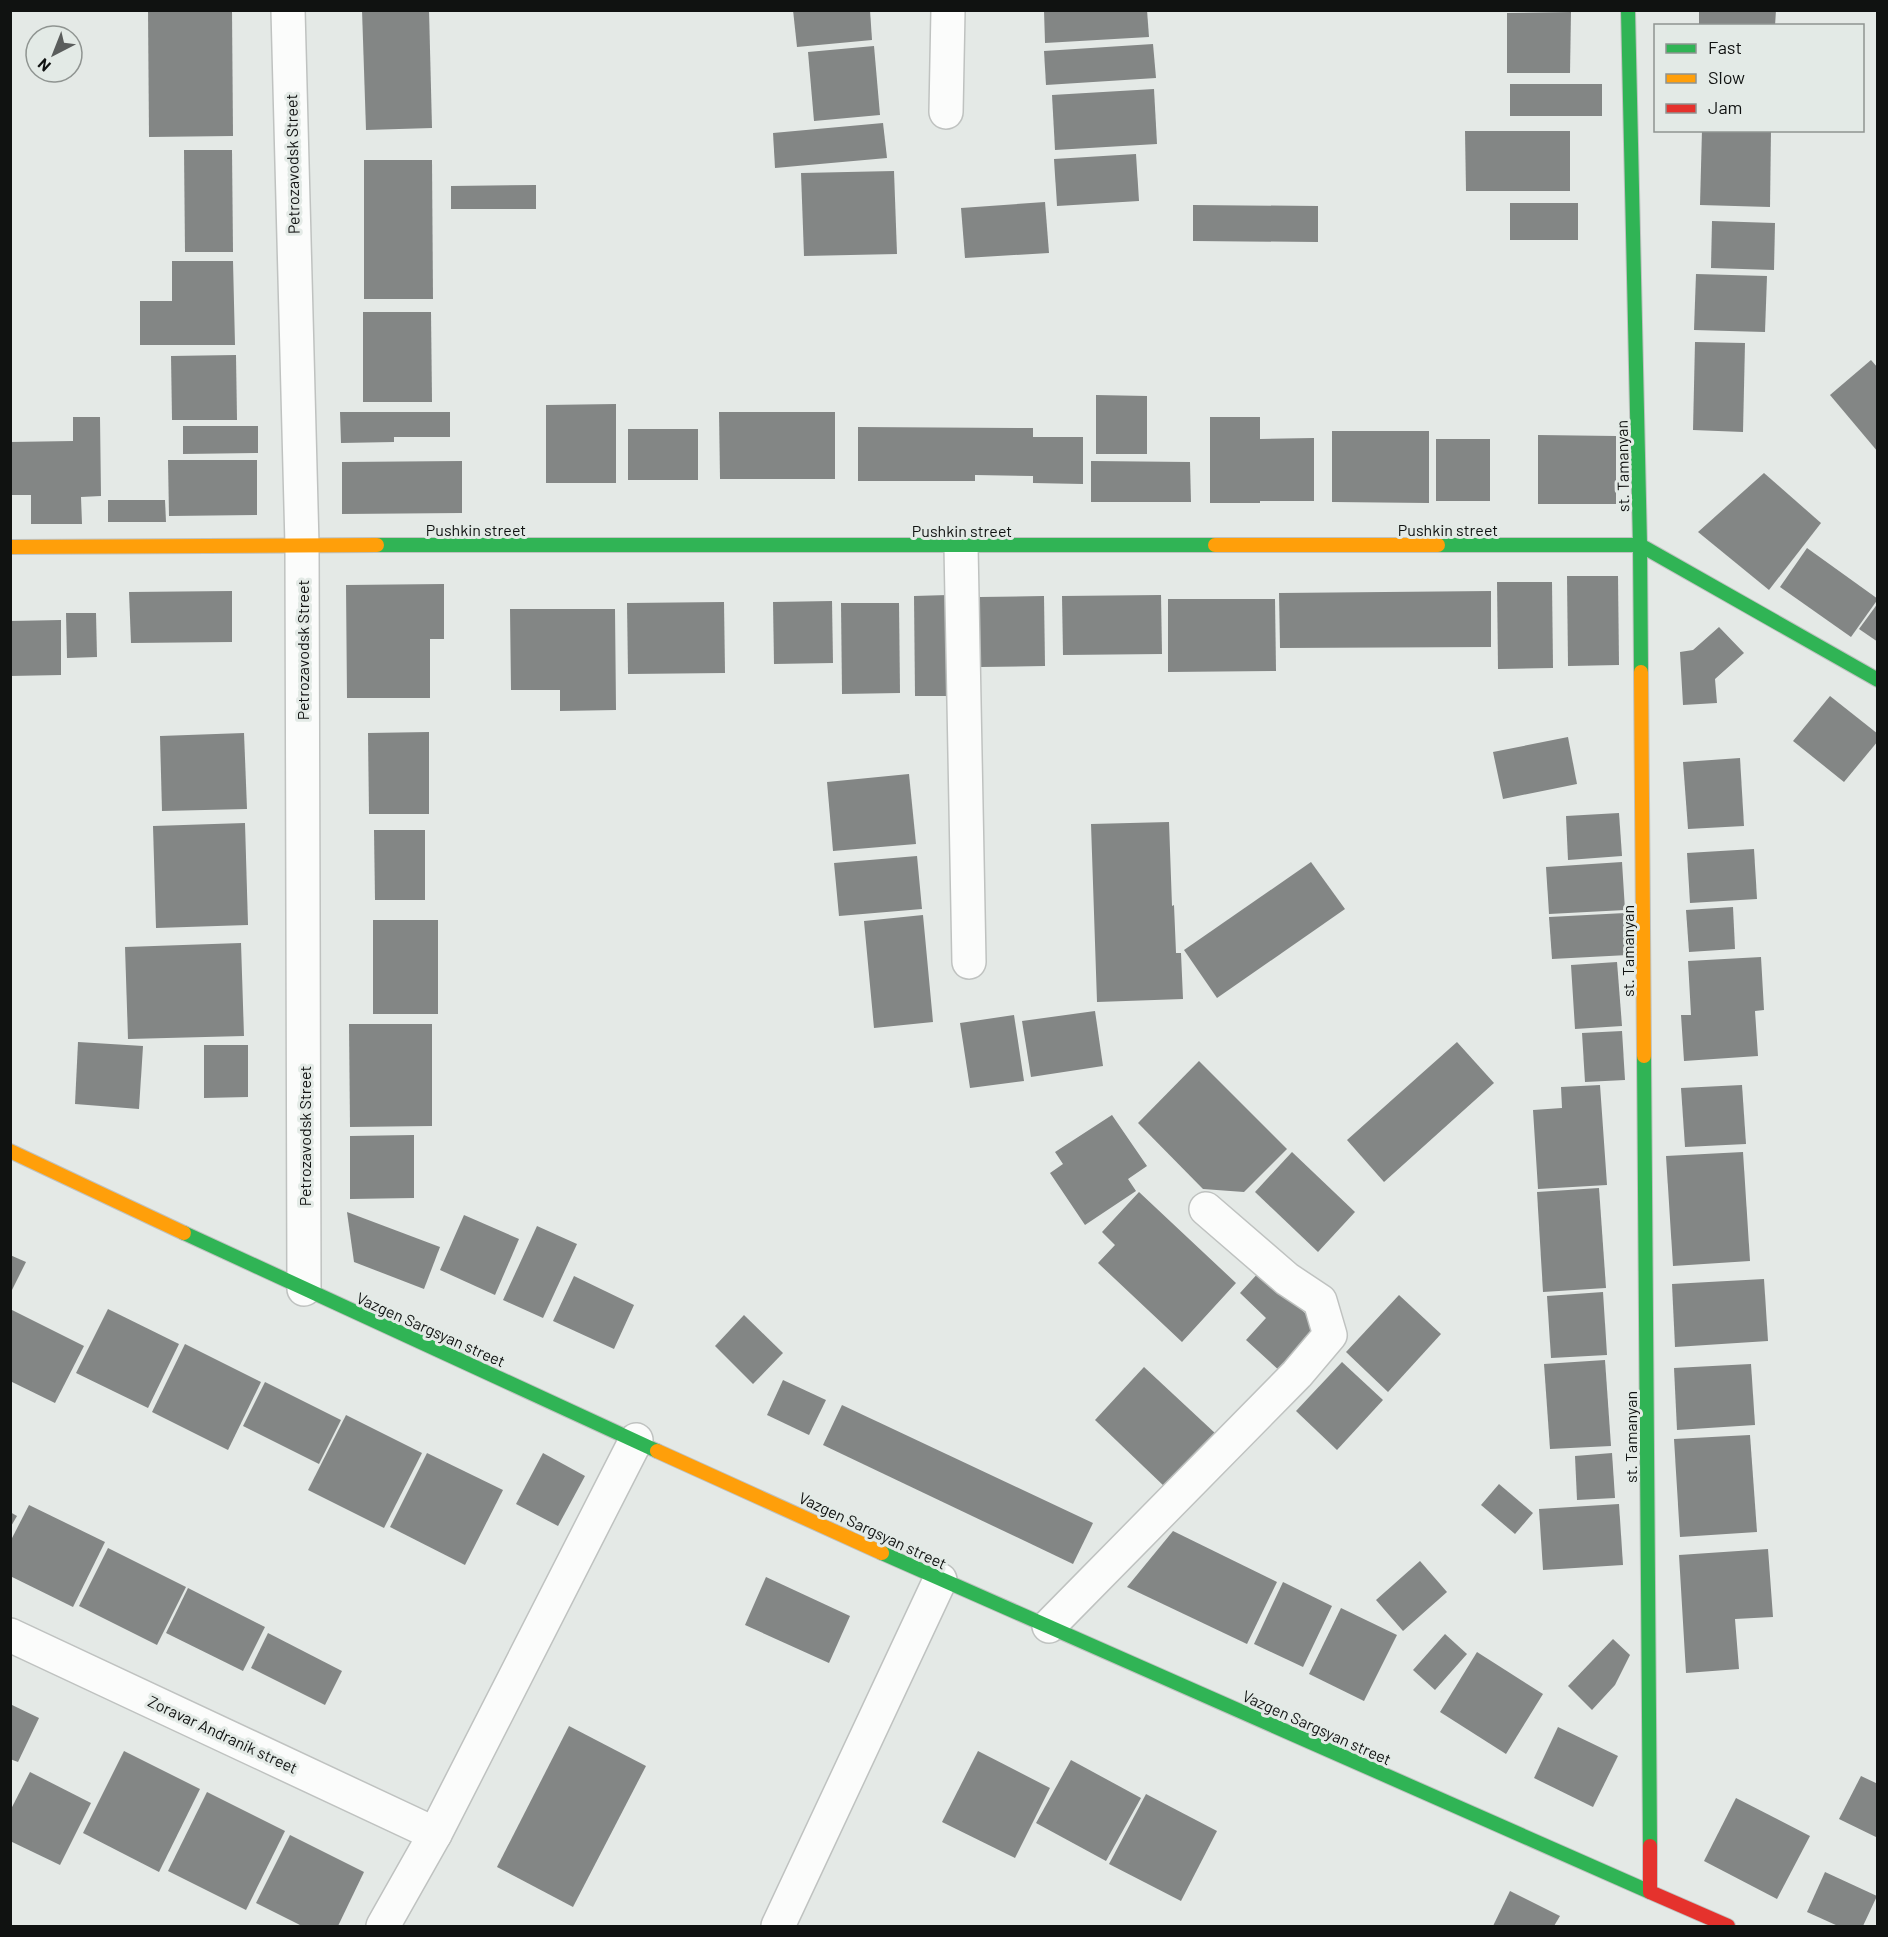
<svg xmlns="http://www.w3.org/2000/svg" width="1888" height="1937" viewBox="0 0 1888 1937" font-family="Barlow,sans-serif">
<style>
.building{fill:#838685}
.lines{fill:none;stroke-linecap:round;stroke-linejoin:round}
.street-casing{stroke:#bfc2c0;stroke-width:36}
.fast-casing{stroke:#bfc2c0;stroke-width:16}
.slow-casing{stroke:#bfc2c0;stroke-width:16}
.jam-casing{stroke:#bfc2c0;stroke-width:16}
.street{stroke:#fbfcfb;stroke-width:33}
.fast{stroke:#30b455;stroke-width:14}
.slow{stroke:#ff9f0a;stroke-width:14}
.jam{stroke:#e5322d;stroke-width:14}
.labels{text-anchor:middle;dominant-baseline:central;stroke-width:6;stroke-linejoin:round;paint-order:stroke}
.street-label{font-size:16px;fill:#101211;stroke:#e3eae6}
</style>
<rect width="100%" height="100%" fill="#e4e9e6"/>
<g class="building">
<path d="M 148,10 L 232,10 L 233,136 L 149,137 Z"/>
<path d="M 362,10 L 429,10 L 432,128 L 366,130 Z"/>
<path d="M 793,10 L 870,10 L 872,40 L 797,47 Z"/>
<path d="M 1044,10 L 1147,10 L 1149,37 L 1045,43 Z"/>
<path d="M 1699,10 L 1776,10 L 1775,26 L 1699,26 Z"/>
<path d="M 1571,12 L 1570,73 L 1507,73 L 1507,13 Z"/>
<path d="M 1153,44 L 1156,78 L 1046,85 L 1044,51 Z"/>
<path d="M 874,46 L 880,115 L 814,121 L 808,52 Z"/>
<rect x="1510" y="84" width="92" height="32"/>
<path d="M 1154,89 L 1157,144 L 1055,150 L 1052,95 Z"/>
<path d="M 883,123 L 887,158 L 775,168 L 773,133 Z"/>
<path d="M 1702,130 L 1771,130 L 1770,207 L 1700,205 Z"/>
<path d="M 1465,131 L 1570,131 L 1570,191 L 1466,191 Z"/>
<path d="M 184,150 L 232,150 L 233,252 L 185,252 Z"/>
<path d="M 1136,154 L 1139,201 L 1057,206 L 1054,159 Z"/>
<path d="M 364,160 L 432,160 L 433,299 L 364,299 Z"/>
<path d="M 894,171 L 897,254 L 804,256 L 801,173 Z"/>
<path d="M 536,185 L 536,209 L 451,209 L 451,186 Z"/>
<path d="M 1045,202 L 1049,253 L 965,258 L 961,208 Z"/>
<rect x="1510" y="203" width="68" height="37"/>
<path d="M 1193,205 L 1318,206 L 1318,242 L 1193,241 Z"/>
<path d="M 1712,221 L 1775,223 L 1774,270 L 1711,268 Z"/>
<path d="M 172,261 L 233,261 L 235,345 L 140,345 L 140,301 L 172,301 Z"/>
<path d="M 1696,274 L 1767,276 L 1765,332 L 1694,330 Z"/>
<path d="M 363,312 L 431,312 L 432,402 L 363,402 Z"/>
<path d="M 1695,342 L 1745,343 L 1743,432 L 1693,430 Z"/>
<path d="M 236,355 L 237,420 L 172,420 L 171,356 Z"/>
<path d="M 1871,360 L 1878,368 L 1878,452 L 1830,395 Z"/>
<path d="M 1096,395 L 1147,396 L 1147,454 L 1096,454 Z"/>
<path d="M 616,404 L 616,483 L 546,483 L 546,405 Z"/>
<path d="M 340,412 L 450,412 L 450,437 L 394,437 L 394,442 L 341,443 Z"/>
<path d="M 719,412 L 835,412 L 835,479 L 720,479 Z"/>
<path d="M 73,417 L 100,417 L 101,496 L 81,497 L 82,524 L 31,524 L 31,495 L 10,495 L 10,442 L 73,441 Z"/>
<path d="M 1210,417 L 1260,417 L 1260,439 L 1314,438 L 1314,501 L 1260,501 L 1260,503 L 1210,503 Z"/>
<path d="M 183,426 L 258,426 L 258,453 L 183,454 Z"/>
<path d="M 858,427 L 1033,428 L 1033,437 L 1083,437 L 1083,484 L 1033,483 L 1033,476 L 975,475 L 975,481 L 858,481 Z"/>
<rect x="628" y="429" width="70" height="51"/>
<path d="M 1332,431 L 1429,431 L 1429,503 L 1332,502 Z"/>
<path d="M 1538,435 L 1616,436 L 1616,504 L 1538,504 Z"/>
<rect x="1436" y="439" width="54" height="62"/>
<path d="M 168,460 L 257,460 L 257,515 L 169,516 Z"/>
<path d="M 462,461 L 462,513 L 342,514 L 342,462 Z"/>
<path d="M 1091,461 L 1190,462 L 1191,502 L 1091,502 Z"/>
<path d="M 1764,473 L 1821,523 L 1769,590 L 1698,532 Z"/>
<path d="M 108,500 L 165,500 L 166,522 L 108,522 Z"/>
<path d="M 1807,548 L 1878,599 L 1851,637 L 1780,587 Z"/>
<path d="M 1567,576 L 1618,576 L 1619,665 L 1568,666 Z"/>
<path d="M 1497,582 L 1552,582 L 1553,668 L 1498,669 Z"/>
<path d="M 444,584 L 444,639 L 430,639 L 430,698 L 347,698 L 346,585 Z"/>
<path d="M 232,591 L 232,642 L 131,643 L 129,592 Z"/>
<path d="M 1491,591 L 1491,647 L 1280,648 L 1279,593 Z"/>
<path d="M 948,595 L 948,696 L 915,696 L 914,596 Z"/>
<path d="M 1161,595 L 1162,654 L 1063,655 L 1062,596 Z"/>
<path d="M 1044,596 L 1045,666 L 980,667 L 980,597 Z"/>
<path d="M 1168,599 L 1275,599 L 1276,671 L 1168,672 Z"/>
<path d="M 832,601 L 833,663 L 774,664 L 773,602 Z"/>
<path d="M 724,602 L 725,673 L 628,674 L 627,603 Z"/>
<path d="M 841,603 L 899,603 L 900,693 L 842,694 Z"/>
<path d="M 1878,603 L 1878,642 L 1859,629 Z"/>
<path d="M 510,609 L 615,609 L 616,710 L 560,711 L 560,690 L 511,690 Z"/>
<path d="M 66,613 L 96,613 L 97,657 L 67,658 Z"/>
<path d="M 61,620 L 61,675 L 10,676 L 10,621 Z"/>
<path d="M 1719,627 L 1744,653 L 1715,679 L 1717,703 L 1683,705 L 1680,652 L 1693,650 Z"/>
<path d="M 1830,696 L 1878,734 L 1878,741 L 1844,782 L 1793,741 Z"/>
<path d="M 429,732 L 429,814 L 369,814 L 368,733 Z"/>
<path d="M 244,733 L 247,809 L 162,811 L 160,736 Z"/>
<path d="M 1568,737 L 1577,784 L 1503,799 L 1493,752 Z"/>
<path d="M 1740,758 L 1744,826 L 1688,829 L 1683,762 Z"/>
<path d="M 909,774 L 916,844 L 833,851 L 827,782 Z"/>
<path d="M 1619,813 L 1622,856 L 1568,860 L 1566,816 Z"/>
<path d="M 1169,822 L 1172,906 L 1174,905 L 1176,953 L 1181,953 L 1183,999 L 1097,1002 L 1091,824 Z"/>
<path d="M 245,823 L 248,925 L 156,928 L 153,826 Z"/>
<path d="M 374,830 L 425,830 L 425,900 L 375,900 Z"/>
<path d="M 1754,849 L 1757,899 L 1690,903 L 1687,853 Z"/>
<path d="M 917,856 L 922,909 L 839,916 L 834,863 Z"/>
<path d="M 1311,862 L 1345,909 L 1217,998 L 1184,950 Z"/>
<path d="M 1622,862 L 1625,910 L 1549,914 L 1546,867 Z"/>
<path d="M 1733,907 L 1735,949 L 1689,952 L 1686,910 Z"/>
<path d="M 1625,913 L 1628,955 L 1552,959 L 1549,917 Z"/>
<path d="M 923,915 L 933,1022 L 874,1028 L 864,921 Z"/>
<rect x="373" y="920" width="65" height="94"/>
<path d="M 241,943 L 244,1036 L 128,1039 L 125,947 Z"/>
<path d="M 1761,957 L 1764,1010 L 1755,1011 L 1758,1056 L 1684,1061 L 1681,1015 L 1691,1015 L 1688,961 Z"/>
<path d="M 1617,962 L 1622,1026 L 1575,1029 L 1571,965 Z"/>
<path d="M 1095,1011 L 1103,1066 L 1031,1077 L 1022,1021 Z"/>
<path d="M 1014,1015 L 1024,1081 L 970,1088 L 960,1023 Z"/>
<path d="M 349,1024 L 432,1024 L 432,1126 L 350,1127 Z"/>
<path d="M 1622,1031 L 1625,1080 L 1585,1082 L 1582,1033 Z"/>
<path d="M 78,1042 L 143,1046 L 139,1109 L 75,1104 Z"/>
<path d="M 1457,1042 L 1494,1083 L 1384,1182 L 1347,1140 Z"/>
<path d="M 204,1045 L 248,1045 L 248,1097 L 204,1098 Z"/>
<path d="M 1199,1061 L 1287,1149 L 1244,1192 L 1203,1189 L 1138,1123 Z"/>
<path d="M 1600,1085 L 1607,1185 L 1538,1189 L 1533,1110 L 1562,1108 L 1561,1087 Z"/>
<path d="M 1742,1085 L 1746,1144 L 1685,1147 L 1681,1088 Z"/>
<path d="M 1112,1115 L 1147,1166 L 1128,1179 L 1136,1191 L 1085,1225 L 1050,1173 L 1063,1164 L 1055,1152 Z"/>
<path d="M 414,1135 L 414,1198 L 350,1199 L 350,1136 Z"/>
<path d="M 1292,1152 L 1355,1212 L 1318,1252 L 1255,1192 Z"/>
<path d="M 1743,1152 L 1750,1261 L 1673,1266 L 1666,1156 Z"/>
<path d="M 1599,1188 L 1606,1288 L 1543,1292 L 1537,1192 Z"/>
<path d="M 1139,1192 L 1236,1283 L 1182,1342 L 1098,1263 L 1115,1245 L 1102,1232 Z"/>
<path d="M 347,1212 L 440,1247 L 424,1289 L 354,1262 Z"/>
<path d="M 464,1215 L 519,1239 L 495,1295 L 440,1270 Z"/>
<path d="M 537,1226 L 577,1244 L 543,1318 L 503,1300 Z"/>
<path d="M 10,1255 L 26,1262 L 10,1294 Z"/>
<path d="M 1260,1271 L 1323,1330 L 1282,1373 L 1246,1340 L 1266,1318 L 1240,1293 Z"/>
<path d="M 574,1276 L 634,1305 L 614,1349 L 553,1321 Z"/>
<path d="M 1764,1279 L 1768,1341 L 1675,1347 L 1672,1284 Z"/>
<path d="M 1603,1292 L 1607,1355 L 1551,1358 L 1547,1296 Z"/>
<path d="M 1399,1295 L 1441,1334 L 1388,1392 L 1346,1352 Z"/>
<path d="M 10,1309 L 84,1346 L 55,1403 L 10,1381 Z"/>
<path d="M 108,1309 L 179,1344 L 148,1408 L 76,1373 Z"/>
<path d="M 744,1315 L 783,1353 L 753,1384 L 715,1346 Z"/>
<path d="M 185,1344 L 261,1382 L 228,1450 L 152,1412 Z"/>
<path d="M 1605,1360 L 1611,1446 L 1550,1449 L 1544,1364 Z"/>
<path d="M 1342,1362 L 1383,1400 L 1337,1450 L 1296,1411 Z"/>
<path d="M 1751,1364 L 1755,1425 L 1677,1430 L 1674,1368 Z"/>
<path d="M 1144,1367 L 1216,1434 L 1166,1488 L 1095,1420 Z"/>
<path d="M 783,1380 L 826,1400 L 809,1435 L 767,1415 Z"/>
<path d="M 265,1382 L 341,1420 L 319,1464 L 243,1426 Z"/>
<path d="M 842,1405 L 1093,1523 L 1073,1564 L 823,1445 Z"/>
<path d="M 346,1415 L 422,1453 L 384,1528 L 308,1490 Z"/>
<path d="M 1750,1435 L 1757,1532 L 1680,1537 L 1674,1439 Z"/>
<path d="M 427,1453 L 503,1490 L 465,1565 L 390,1527 Z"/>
<path d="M 543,1453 L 585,1476 L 558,1526 L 516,1504 Z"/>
<path d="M 1612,1453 L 1615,1498 L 1577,1500 L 1575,1456 Z"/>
<path d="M 1499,1484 L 1533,1513 L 1515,1534 L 1481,1505 Z"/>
<path d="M 1619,1504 L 1623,1565 L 1543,1570 L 1539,1509 Z"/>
<path d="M 29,1505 L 105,1542 L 73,1607 L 10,1576 L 10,1542 Z"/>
<path d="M 10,1512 L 17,1516 L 10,1528 Z"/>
<path d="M 1173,1531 L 1277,1582 L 1247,1644 L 1127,1587 Z"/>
<path d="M 108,1548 L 186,1587 L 157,1645 L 79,1606 Z"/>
<path d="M 1768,1549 L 1773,1617 L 1735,1619 L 1739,1669 L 1686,1673 L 1679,1555 Z"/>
<path d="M 1420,1561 L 1447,1592 L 1403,1631 L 1376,1600 Z"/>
<path d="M 766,1577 L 850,1616 L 829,1663 L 745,1625 Z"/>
<path d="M 1283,1582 L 1332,1606 L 1303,1667 L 1254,1644 Z"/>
<path d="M 188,1588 L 265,1627 L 243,1671 L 166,1633 Z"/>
<path d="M 1341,1608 L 1397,1635 L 1364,1701 L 1309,1674 Z"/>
<path d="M 268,1633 L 342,1671 L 325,1705 L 251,1668 Z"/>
<path d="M 1445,1634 L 1467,1654 L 1435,1690 L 1413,1670 Z"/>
<path d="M 1613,1639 L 1630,1655 L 1615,1685 L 1592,1710 L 1568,1686 Z"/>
<path d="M 1477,1652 L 1543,1694 L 1506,1754 L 1440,1712 Z"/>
<path d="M 10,1704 L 39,1718 L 18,1762 L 10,1759 Z"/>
<path d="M 569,1726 L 646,1766 L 573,1907 L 497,1867 Z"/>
<path d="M 1558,1727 L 1618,1756 L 1593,1807 L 1534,1778 Z"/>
<path d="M 124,1751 L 200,1789 L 159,1872 L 83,1833 Z"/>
<path d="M 978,1751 L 1050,1788 L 1015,1858 L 942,1822 Z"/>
<path d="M 1071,1760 L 1141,1798 L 1106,1861 L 1036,1823 Z"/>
<path d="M 30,1772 L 91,1803 L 60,1865 L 10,1841 L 10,1811 Z"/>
<path d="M 1861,1776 L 1878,1784 L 1878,1838 L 1839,1819 Z"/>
<path d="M 207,1792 L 285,1831 L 246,1910 L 168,1871 Z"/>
<path d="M 1146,1794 L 1217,1831 L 1181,1901 L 1109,1864 Z"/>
<path d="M 1736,1798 L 1810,1836 L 1777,1899 L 1704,1861 Z"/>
<path d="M 290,1835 L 364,1872 L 338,1926 L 302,1926 L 256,1903 Z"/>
<path d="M 1825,1872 L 1877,1896 L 1863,1926 L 1838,1926 L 1807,1912 Z"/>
<path d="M 1510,1891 L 1560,1916 L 1554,1926 L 1493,1926 Z"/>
</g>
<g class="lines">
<defs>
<g id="street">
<path d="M 288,10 L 302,545 L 304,1289"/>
<path d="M 946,112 L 948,10"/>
<path d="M 961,546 L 969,962"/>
<path d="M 1049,1626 L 1297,1374 L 1330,1335 L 1320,1301 L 1287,1279 L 1206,1209"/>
<path d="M 10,1635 L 435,1834"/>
<path d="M 383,1926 L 435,1834 L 636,1440"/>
<path d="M 778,1926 L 940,1580"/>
</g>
<g id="fast">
<path d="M 1628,10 L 1640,545 L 1641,672"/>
<path d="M 377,545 L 1215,545"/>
<path d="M 1438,545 L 1640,545 L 1878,680"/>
<path d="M 1644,1056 L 1650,1846"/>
<path d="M 184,1233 L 657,1451"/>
<path d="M 882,1553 L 1650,1892"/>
</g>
<g id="slow">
<path d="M 1215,545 L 1438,545"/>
<path d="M 10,547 L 377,545"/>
<path d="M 1641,672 L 1644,1056"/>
<path d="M 10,1151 L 184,1233"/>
<path d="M 657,1451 L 882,1553"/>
</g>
<path id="jam" d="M 1650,1846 L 1650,1892 L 1728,1926"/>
</defs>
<use href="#street" class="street-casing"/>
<use href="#fast" class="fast-casing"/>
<use href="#slow" class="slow-casing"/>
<use href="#jam" class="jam-casing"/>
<use href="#street" class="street"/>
<use href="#fast" class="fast"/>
<use href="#slow" class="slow"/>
<use href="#jam" class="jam"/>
</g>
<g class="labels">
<g class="street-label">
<text transform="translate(292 164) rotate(-91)">Petrozavodsk Street</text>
<text transform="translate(1622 466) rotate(-91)">st. Tamanyan</text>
<text x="476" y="529">Pushkin street</text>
<text x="1448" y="529">Pushkin street</text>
<text x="962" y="530">Pushkin street</text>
<text transform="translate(302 650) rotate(-90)">Petrozavodsk Street</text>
<text transform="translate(1627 951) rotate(-90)">st. Tamanyan</text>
<text transform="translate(304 1136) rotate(-90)">Petrozavodsk Street</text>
<text transform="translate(431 1329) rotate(24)">Vazgen Sargsyan street</text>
<text transform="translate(1630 1437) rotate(-90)">st. Tamanyan</text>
<text transform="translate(873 1530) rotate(25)">Vazgen Sargsyan street</text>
<text transform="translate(1317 1727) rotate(24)">Vazgen Sargsyan street</text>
<text transform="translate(223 1734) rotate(25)">Zoravar Andranik street</text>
</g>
</g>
<rect width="1888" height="1937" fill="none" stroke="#101211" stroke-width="24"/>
<rect x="1654" y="24" width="210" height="108" fill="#e3eae6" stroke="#8f9491" stroke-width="1.5"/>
<rect x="1666" y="44" width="30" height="9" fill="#30b455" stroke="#8f9491" stroke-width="1.5"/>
<text x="1708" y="54" font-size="18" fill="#101211">Fast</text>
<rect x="1666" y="74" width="30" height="9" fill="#ff9f0a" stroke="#8f9491" stroke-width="1.5"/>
<text x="1708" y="84" font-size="18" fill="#101211">Slow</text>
<rect x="1666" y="104" width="30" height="9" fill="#e5322d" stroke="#8f9491" stroke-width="1.5"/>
<text x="1708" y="114" font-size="18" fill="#101211">Jam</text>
<g transform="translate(54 54) rotate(222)"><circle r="28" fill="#e3eae6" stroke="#8f9491" stroke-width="1.5"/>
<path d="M0-4.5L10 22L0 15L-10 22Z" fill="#5a5d5c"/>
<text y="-9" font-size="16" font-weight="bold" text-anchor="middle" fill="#101211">N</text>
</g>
</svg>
